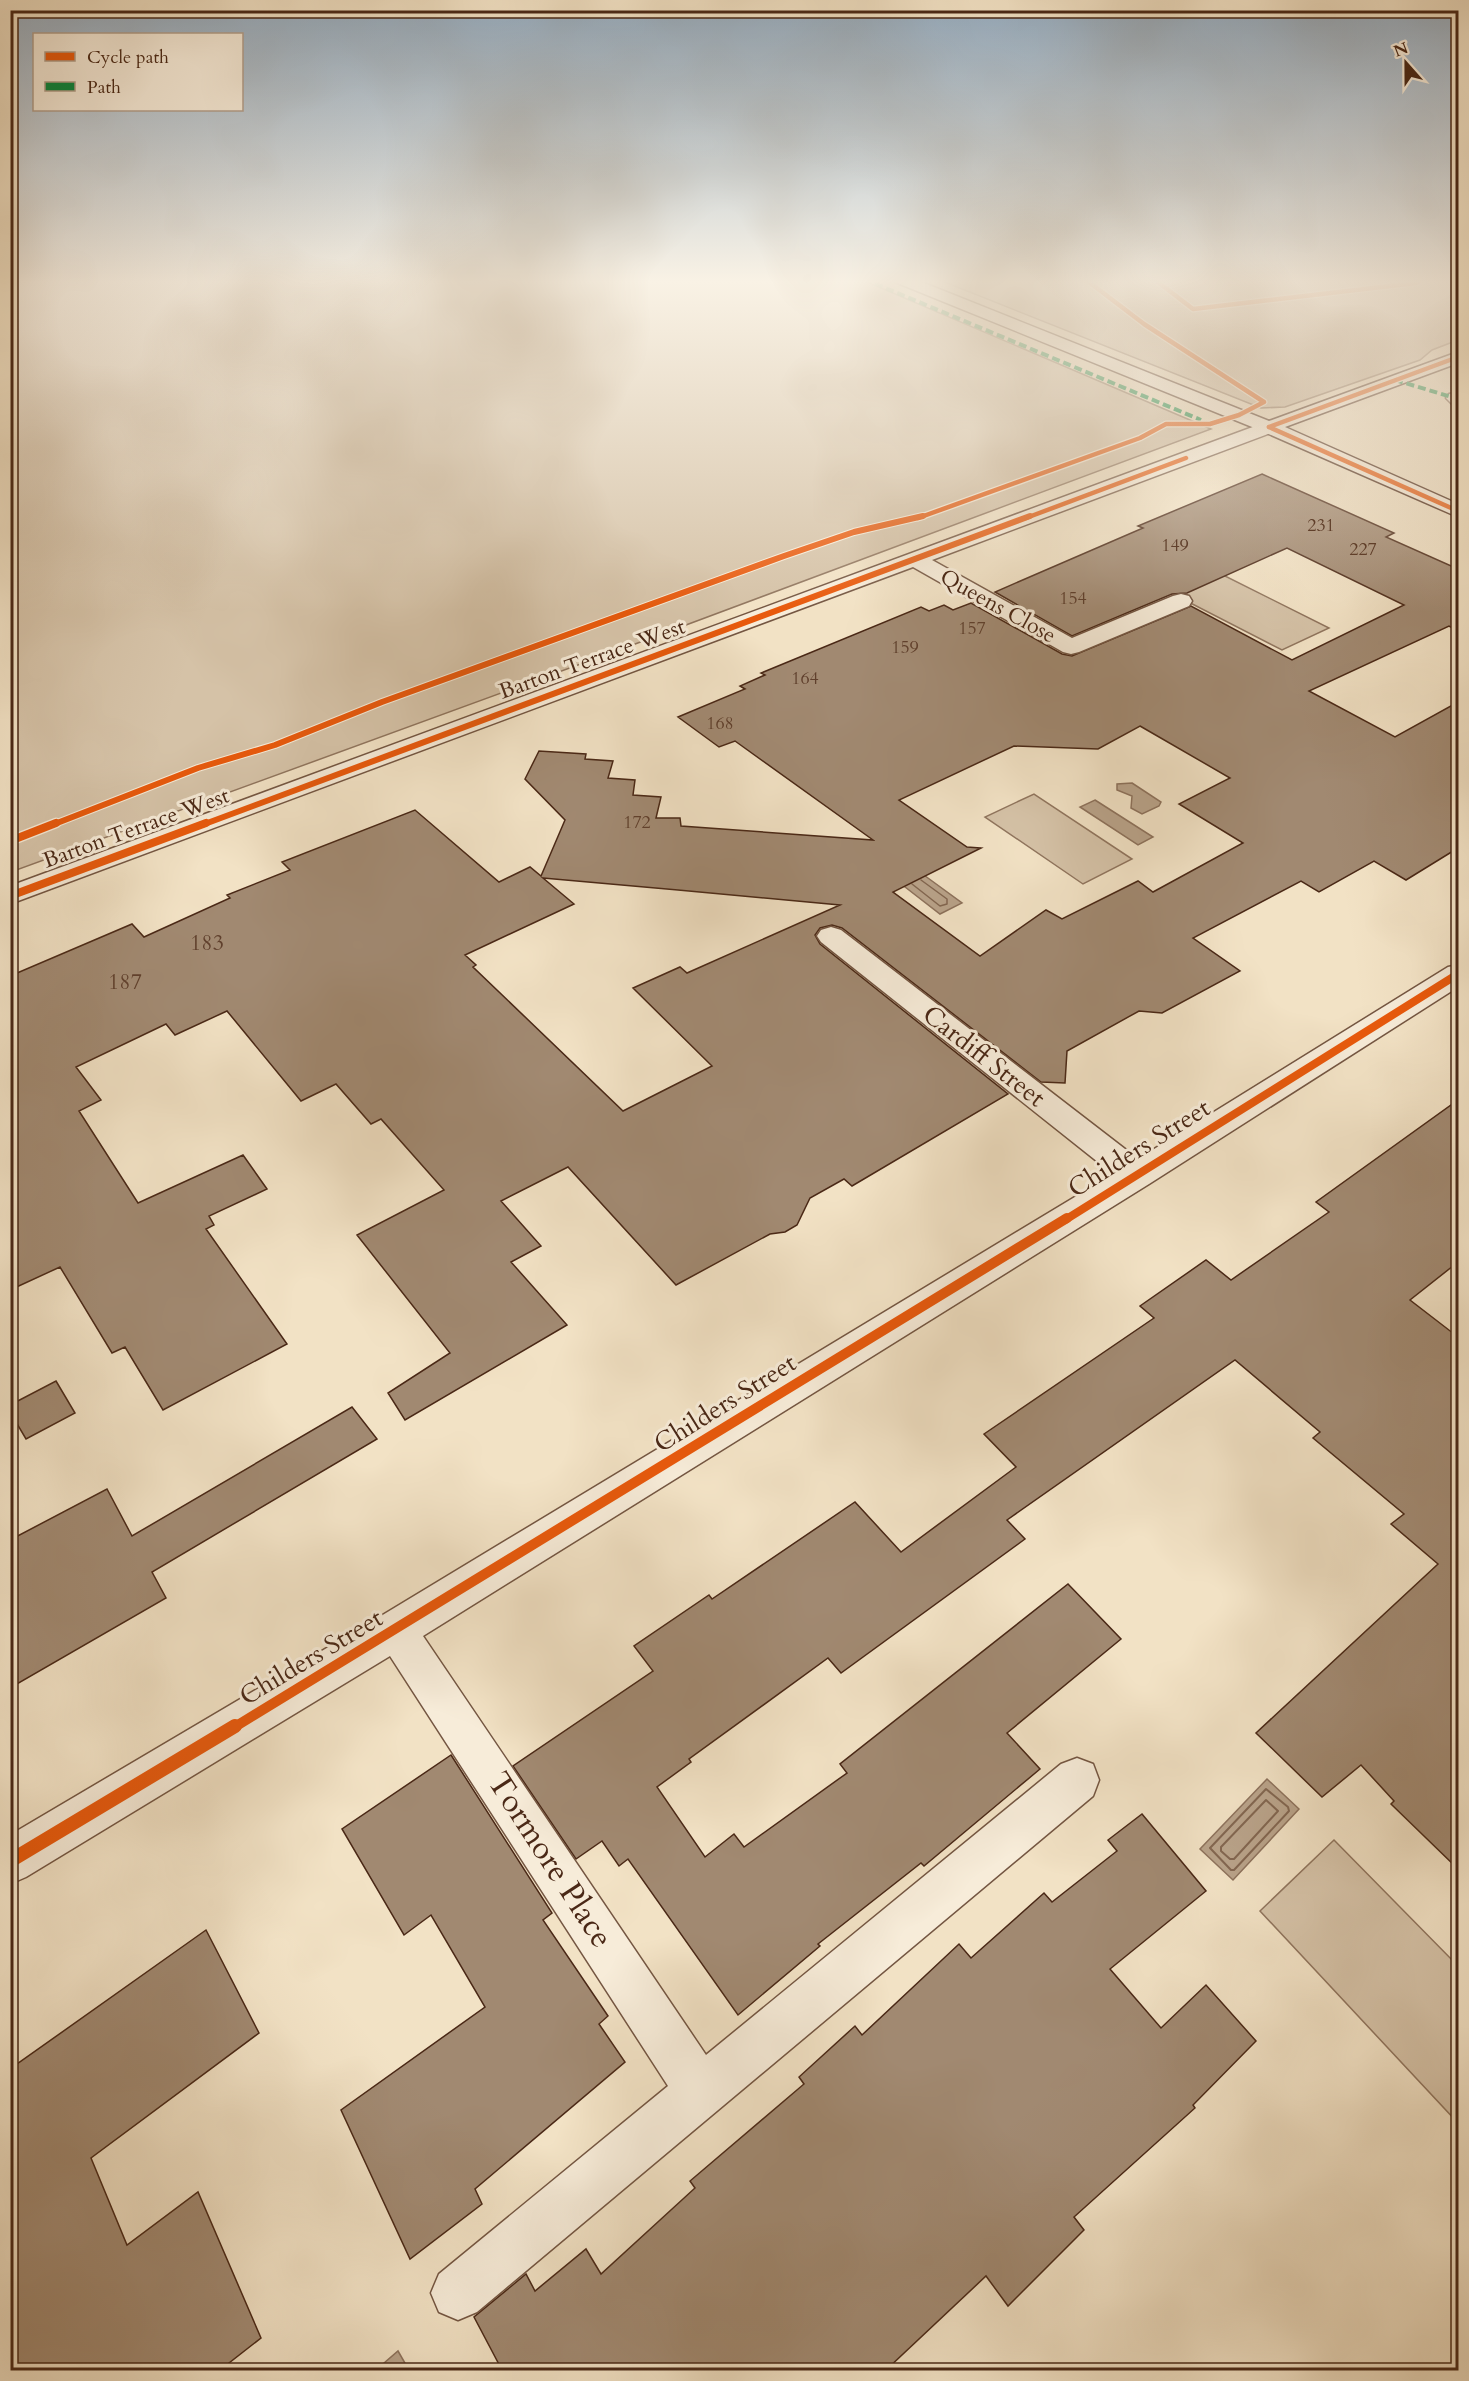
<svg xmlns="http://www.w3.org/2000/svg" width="1469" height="2381" viewBox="0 0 1469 2381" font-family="Cardo,serif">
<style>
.green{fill:#d5c2a7;stroke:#90755e;stroke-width:1.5}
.water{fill:#b9a38a;stroke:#8d725c;stroke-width:1.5}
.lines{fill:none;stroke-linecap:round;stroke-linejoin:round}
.shore-far1{stroke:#826650;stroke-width:1.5}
.shore{stroke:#826650;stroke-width:2}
.building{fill:#a18971;stroke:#4a2816;stroke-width:1.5;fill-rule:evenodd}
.street-casing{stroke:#745642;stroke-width:3}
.secondary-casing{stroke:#4a2816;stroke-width:3}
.street{fill:#f7ecd9;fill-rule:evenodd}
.secondary{fill:#f7ecd9;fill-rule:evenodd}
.quiet{stroke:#00873e;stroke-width:4;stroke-dasharray:8 4;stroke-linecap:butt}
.cycleway-far4-casing{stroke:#f7ecd9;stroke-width:7}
.cycleway-far3-casing{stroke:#f7ecd9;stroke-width:8}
.cycleway-far2-casing{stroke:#f7ecd9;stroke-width:11}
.cycleway-far1-casing{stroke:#f7ecd9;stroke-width:14}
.cycleway-casing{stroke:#f7ecd9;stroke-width:17}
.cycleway-far4{stroke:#e8590c;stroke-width:4.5}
.cycleway-far3{stroke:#e8590c;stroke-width:6}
.cycleway-far2{stroke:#e8590c;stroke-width:8}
.cycleway-far1{stroke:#e8590c;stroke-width:10}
.cycleway{stroke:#e8590c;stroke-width:14}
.labels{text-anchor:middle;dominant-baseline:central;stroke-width:6;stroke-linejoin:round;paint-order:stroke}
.far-number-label{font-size:18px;fill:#60402d}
.far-street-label{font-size:22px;fill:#4a2816;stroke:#f7ecd9}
.number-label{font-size:22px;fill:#60402d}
.street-label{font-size:26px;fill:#4a2816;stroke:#f7ecd9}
.near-street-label{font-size:32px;fill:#4a2816;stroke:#f7ecd9}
</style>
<rect width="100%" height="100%" fill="#f2e2c5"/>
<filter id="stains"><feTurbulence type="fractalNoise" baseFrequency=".00333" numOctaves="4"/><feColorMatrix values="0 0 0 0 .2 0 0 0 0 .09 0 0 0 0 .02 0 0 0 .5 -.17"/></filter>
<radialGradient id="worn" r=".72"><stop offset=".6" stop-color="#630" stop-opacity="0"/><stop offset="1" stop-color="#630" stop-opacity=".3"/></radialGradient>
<g class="green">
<path d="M 11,279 L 860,279 L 1211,429 L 619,650 L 11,872 Z"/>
<path d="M 937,279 L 1458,279 L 1458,340 L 1432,350 L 1420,360 L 1285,407 L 1261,408 Z"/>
<path d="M 1217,572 L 1329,628 L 1282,650 L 1169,592 Z"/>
<path d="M 1034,794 L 1132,859 L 1083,884 L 985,817 Z"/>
<path d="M 1334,1840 L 1458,1966 L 1458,2123 L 1260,1911 Z"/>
</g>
<g class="water">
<path d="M 1132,783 L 1161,802 L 1159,806 L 1142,814 L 1131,808 L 1132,796 L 1117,790 L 1117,784 Z"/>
<path d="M 1095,800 L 1153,837 L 1138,845 L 1080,807 Z"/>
<path d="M 917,870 L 962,903 L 940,914 L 896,880 Z"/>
<path d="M 1267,1779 L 1299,1809 L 1233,1880 L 1200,1849 Z"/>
<path d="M 398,2351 L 409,2370 L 376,2370 Z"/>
</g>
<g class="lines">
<path class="shore-far1" d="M 912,884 L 940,906 L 947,904 L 947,899 L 921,880"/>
<g class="shore">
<path d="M 1266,1789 L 1288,1807 L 1289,1811 L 1234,1870 L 1231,1870 L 1210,1848 Z"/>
<path d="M 1266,1800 L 1278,1811 L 1234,1859 L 1230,1859 L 1221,1851 L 1221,1847 Z"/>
</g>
</g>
<g class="building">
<path d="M 1262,474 L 1394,533 L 1386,537 L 1458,569 L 1458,631 L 1449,626 L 1309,691 L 1395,737 L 1458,702 L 1458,848 L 1406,880 L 1374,861 L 1319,892 L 1301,881 L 1193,938 L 1240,971 L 1162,1013 L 1139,1011 L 1067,1051 L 1065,1083 L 1041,1082 L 842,928 L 832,925 L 820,928 L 815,935 L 820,944 L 1008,1094 L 852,1186 L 844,1179 L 810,1198 L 797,1225 L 785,1232 L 770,1234 L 676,1285 L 568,1167 L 501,1201 L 541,1246 L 511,1262 L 567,1325 L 405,1420 L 388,1393 L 450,1353 L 357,1235 L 444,1190 L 381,1119 L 371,1124 L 336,1084 L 301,1101 L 227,1011 L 175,1035 L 166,1024 L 76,1067 L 101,1100 L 79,1111 L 138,1203 L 243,1155 L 267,1189 L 209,1216 L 214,1225 L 206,1229 L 287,1344 L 163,1410 L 125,1347 L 112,1353 L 60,1267 L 10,1290 L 10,976 L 132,924 L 144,937 L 230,898 L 227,895 L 290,870 L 282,862 L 415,810 L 499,882 L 530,867 L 541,876 L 565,820 L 525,779 L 539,751 L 586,754 L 585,759 L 613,761 L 608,778 L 635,780 L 633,795 L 661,797 L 656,818 L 680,818 L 681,826 L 873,840 L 735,741 L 719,747 L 678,717 L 745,689 L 740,686 L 765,675 L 761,673 L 921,607 L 929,611 L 944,605 L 953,610 L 971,603 L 1062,654 L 1072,656 L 1191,606 L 1292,660 L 1404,605 L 1287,548 L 1187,593 L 1172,594 L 1072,636 L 995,592 L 1143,528 L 1138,526 ZM 1140,726 L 1230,778 L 1179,804 L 1243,843 L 1153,892 L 1138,881 L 1062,919 L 1046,910 L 980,956 L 893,892 L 981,848 L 967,847 L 899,800 L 1014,746 L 1098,749 ZM 543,878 L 678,890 L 840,905 L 687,973 L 680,967 L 633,988 L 712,1066 L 623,1111 L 473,967 L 476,965 L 465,955 L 574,904 Z"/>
<path d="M 1458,1100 L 1458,1262 L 1410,1300 L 1458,1337 L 1458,1869 L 1391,1804 L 1394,1801 L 1361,1765 L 1322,1797 L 1256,1733 L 1438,1564 L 1391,1524 L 1404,1514 L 1313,1438 L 1320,1432 L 1235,1360 L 1007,1520 L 1025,1539 L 841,1673 L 828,1658 L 689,1759 L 691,1762 L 657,1787 L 705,1857 L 734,1834 L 744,1847 L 847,1773 L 840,1764 L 1068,1584 L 1121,1639 L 1007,1733 L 1040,1769 L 924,1866 L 921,1863 L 818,1944 L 820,1946 L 738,2015 L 628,1859 L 619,1866 L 602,1841 L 576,1859 L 513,1766 L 653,1671 L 634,1646 L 709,1595 L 712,1599 L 855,1502 L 901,1552 L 1016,1467 L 984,1434 L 1154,1318 L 1140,1306 L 1206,1260 L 1231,1280 L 1329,1212 L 1316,1202 Z"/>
<path d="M 56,1381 L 75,1413 L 26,1439 L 10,1412 L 10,1405 Z"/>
<path d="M 352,1407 L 377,1439 L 152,1572 L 166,1598 L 10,1688 L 10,1540 L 107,1489 L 132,1536 Z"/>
<path d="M 451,1755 L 552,1913 L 543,1920 L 608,2016 L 599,2024 L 625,2062 L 475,2189 L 482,2204 L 410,2259 L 341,2110 L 485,2007 L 431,1915 L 404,1935 L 342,1829 Z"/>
<path d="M 1142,1814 L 1206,1891 L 1110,1969 L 1161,2028 L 1206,1985 L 1256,2041 L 1193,2105 L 1195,2108 L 1074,2217 L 1084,2230 L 1008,2306 L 986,2276 L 886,2370 L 502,2370 L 474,2317 L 526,2274 L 535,2291 L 586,2249 L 601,2274 L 695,2188 L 690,2181 L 804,2084 L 799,2077 L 855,2026 L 862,2035 L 959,1944 L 971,1958 L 1044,1893 L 1052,1902 L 1117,1851 L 1108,1840 Z"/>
<path d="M 206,1930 L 259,2033 L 91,2158 L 127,2245 L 198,2192 L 261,2338 L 220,2370 L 10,2370 L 10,2069 Z"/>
</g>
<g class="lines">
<defs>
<g id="street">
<path d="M 1455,393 L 1458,393 L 1458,405 L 1452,404 L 1446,398 L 1449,394 Z"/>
<path d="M 1269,421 L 1276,423 L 1278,427 L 1276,431 L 932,560 L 1072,638 L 1173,596 L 1181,594 L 1189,596 L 1192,601 L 1189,606 L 1079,652 L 1071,654 L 1063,652 L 913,567 L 10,904 L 10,886 Z"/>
<path d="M 831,927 L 841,930 L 1138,1159 L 1448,967 L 1458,965 L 1458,987 L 1149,1184 L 423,1636 L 706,2055 L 1061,1764 L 1077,1758 L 1093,1764 L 1099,1780 L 1093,1796 L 477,2312 L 458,2320 L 439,2312 L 431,2293 L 439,2274 L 668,2086 L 390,1656 L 26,1877 L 10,1884 L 10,1835 L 381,1616 L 1113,1174 L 821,942 L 817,936 L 821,930 Z"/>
</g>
<path id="secondary" d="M 893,279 L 914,279 L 1269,421 L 1458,352 L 1458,363 L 1285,427 L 1458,504 L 1458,517 L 1262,431 L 895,282 Z"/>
</defs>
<use href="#street" class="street-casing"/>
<use href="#secondary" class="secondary-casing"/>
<use href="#street" class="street"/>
<use href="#secondary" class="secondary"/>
<g class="quiet">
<path d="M 864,279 L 1201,420"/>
<path d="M 1395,380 L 1455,398"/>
</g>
<defs>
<g id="cycleway-far4">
<path d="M 1154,279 L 1193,309 L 1416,283 L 1425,279"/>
<path d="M 1269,427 L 1458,511"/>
<path d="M 1269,427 L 1458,357"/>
<path d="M 918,518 L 1140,438 L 1166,424 L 1210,424 L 1239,415 L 1264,402 L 1144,324 L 1085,279"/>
<path d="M 1026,518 L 1186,458"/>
</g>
<g id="cycleway-far3">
<path d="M 52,825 L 198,768 L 275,745 L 382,702 L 784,556 L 854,532 L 923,516"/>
<path d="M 202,825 L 1030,516"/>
</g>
<g id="cycleway-far2">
<path d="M 10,841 L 56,823"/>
<path d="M 10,896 L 206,823"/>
<path d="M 1065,1220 L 1458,974"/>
</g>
<path id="cycleway-far1" d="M 233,1728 L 1067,1218"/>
<path id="cycleway" d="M 10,1861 L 235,1726"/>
</defs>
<use href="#cycleway-far4" class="cycleway-far4-casing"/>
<use href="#cycleway-far3" class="cycleway-far3-casing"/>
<use href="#cycleway-far2" class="cycleway-far2-casing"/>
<use href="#cycleway-far1" class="cycleway-far1-casing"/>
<use href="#cycleway" class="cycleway-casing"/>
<use href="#cycleway-far4" class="cycleway-far4"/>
<use href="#cycleway-far3" class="cycleway-far3"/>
<use href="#cycleway-far2" class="cycleway-far2"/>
<use href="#cycleway-far1" class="cycleway-far1"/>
<use href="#cycleway" class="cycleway"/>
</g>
<linearGradient id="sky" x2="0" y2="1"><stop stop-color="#95adc2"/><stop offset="0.46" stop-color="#f9f2e5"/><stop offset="1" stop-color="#f9f2e5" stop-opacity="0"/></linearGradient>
<rect width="1469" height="612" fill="url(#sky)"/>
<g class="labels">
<g class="far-number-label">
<text x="1321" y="525">231</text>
<text x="1175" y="545">149</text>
<text x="1363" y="549">227</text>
<text x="1073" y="598">154</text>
<text x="972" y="628">157</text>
<text x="905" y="647">159</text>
<text x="805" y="678">164</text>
<text x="720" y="723">168</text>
<text x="637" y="822">172</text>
</g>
<g class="far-street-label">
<text transform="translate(998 606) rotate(29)">Queens Close</text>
<text transform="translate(592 659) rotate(-20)">Barton Terrace West</text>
<text transform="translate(136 828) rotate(-20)">Barton Terrace West</text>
</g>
<g class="number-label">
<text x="207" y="943">183</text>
<text x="125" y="982">187</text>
</g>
<g class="street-label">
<text transform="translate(984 1056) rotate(38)">Cardiff Street</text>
<text transform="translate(1139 1148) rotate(-32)">Childers Street</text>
<text transform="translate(725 1403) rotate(-32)">Childers Street</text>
<text transform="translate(311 1657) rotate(-31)">Childers Street</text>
</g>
<g class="near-street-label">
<text transform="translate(550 1860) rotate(57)">Tormore Place</text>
</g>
</g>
<rect width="1469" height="2381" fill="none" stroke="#f2e2c5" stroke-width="36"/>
<rect x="12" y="12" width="1445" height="2357" fill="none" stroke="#4a2816" stroke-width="3"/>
<rect x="18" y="18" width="1433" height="2345" fill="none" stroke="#4a2816" stroke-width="1.5"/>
<rect x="33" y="33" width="210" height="78" fill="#f7ecd9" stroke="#b29e8b" stroke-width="1.5"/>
<rect x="45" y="52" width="30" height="9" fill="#e8590c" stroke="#b29e8b" stroke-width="1.5"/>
<text x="87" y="63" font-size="18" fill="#4a2816">Cycle path</text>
<rect x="45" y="82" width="30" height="9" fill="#00873e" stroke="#b29e8b" stroke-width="1.5"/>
<text x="87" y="93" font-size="18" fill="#4a2816">Path</text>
<g transform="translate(1406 63) rotate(339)" stroke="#f7ecd9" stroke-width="4.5" paint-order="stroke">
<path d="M0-4.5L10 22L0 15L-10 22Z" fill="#4a2816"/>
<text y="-9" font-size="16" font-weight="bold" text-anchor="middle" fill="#4a2816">N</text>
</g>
<rect width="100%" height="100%" filter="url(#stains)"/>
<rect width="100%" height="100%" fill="url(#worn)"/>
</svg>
